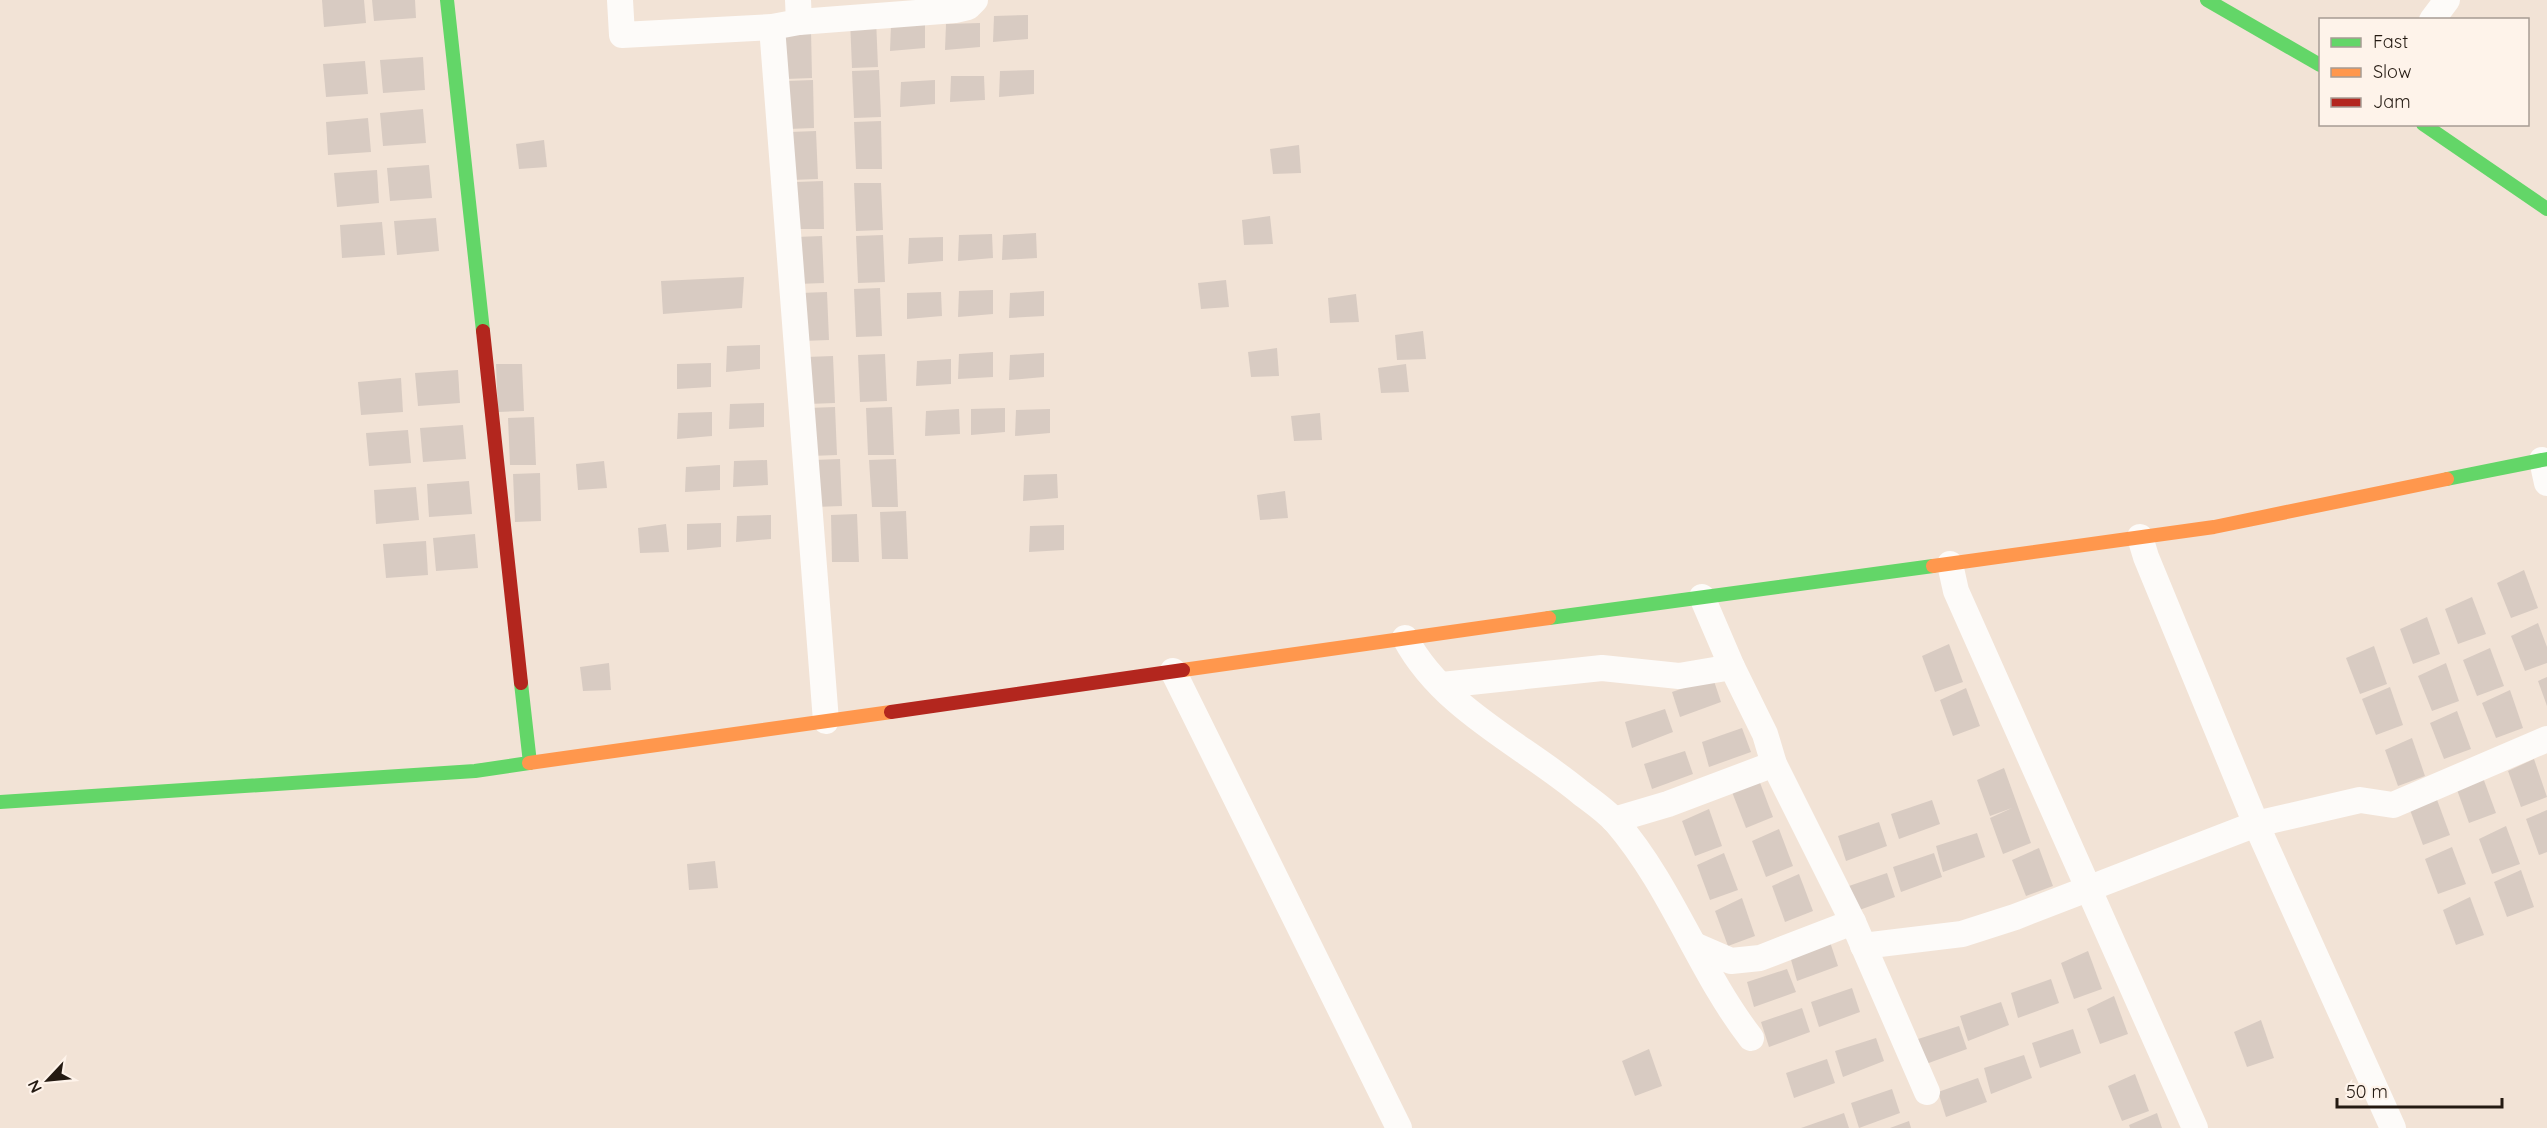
<svg xmlns="http://www.w3.org/2000/svg" width="2547" height="1128" font-family="Quicksand,sans-serif">
<rect width="100%" height="100%" fill="#f2e3d6"/>
<g fill="#d8cbc2">
<path d="M322,0h42l2,23 -42,4z"/>
<path d="M372,0h43l1,18 -42,3z"/>
<path d="M1028,15v24l-35,3 1,-26z"/>
<path d="M876,19l2,48 -26,1 -2,-48z"/>
<path d="M980,23v24l-35,3 1,-26z"/>
<path d="M925,24v24l-35,3 1,-26z"/>
<path d="M811,30l1,48 -26,1 -2,-48z"/>
<path d="M423,57l2,33 -42,3 -3,-33z"/>
<path d="M365,61l3,33 -42,3 -3,-33z"/>
<path d="M879,70l2,47 -27,1 -2,-47z"/>
<path d="M1034,70v24l-35,3 1,-26z"/>
<path d="M951,76h33l1,24 -35,2z"/>
<path d="M813,80l1,48 -26,1 -2,-48z"/>
<path d="M935,80v24l-35,3 1,-25z"/>
<path d="M423,109l3,34 -43,3 -3,-33z"/>
<path d="M368,118l3,34 -43,3 -2,-33z"/>
<path d="M881,121l1,48h-26l-2,-47z"/>
<path d="M816,131l2,48 -27,1 -1,-48z"/>
<path d="M544,140l3,27 -28,2 -3,-25z"/>
<path d="M1299,145l2,28 -28,1 -3,-25z"/>
<path d="M429,165l3,33 -42,3 -3,-33z"/>
<path d="M377,170l2,33 -42,4 -3,-34z"/>
<path d="M823,181l1,48h-26l-2,-47z"/>
<path d="M854,183h27l2,47 -27,1z"/>
<path d="M1270,216l3,28 -29,1 -2,-25z"/>
<path d="M436,218l3,33 -42,4 -3,-34z"/>
<path d="M382,222l3,33 -43,3 -2,-33z"/>
<path d="M1036,233l1,25 -35,2 1,-25z"/>
<path d="M992,234l1,24 -35,3 1,-26z"/>
<path d="M883,235l2,47 -27,1 -2,-47z"/>
<path d="M822,236l2,47 -27,1 -1,-47z"/>
<path d="M943,237v24l-35,3 1,-26z"/>
<path d="M744,277l-2,31 -79,6 -2,-33z"/>
<path d="M1226,280l3,27 -28,2 -3,-26z"/>
<path d="M880,288l2,48 -26,1 -2,-48z"/>
<path d="M993,290v24l-35,3 1,-26z"/>
<path d="M1044,291v25l-35,2 1,-25z"/>
<path d="M827,292l2,48 -27,1 -2,-48z"/>
<path d="M941,292l1,24 -35,3v-26z"/>
<path d="M1356,294l3,28 -29,1 -2,-25z"/>
<path d="M1423,331l3,28 -29,1 -2,-25z"/>
<path d="M760,345v24l-34,3 1,-26z"/>
<path d="M1277,348l2,28 -28,1 -3,-25z"/>
<path d="M993,352v25l-35,2 1,-25z"/>
<path d="M1044,353v24l-35,3 1,-25z"/>
<path d="M885,354l2,47 -27,1 -2,-47z"/>
<path d="M833,356l2,47 -27,1 -2,-47z"/>
<path d="M951,359v25l-35,2 1,-25z"/>
<path d="M711,363v24l-34,2v-25z"/>
<path d="M496,364h26l2,47 -26,1z"/>
<path d="M1406,364l3,28 -28,1 -3,-25z"/>
<path d="M458,370l2,33 -42,3 -3,-33z"/>
<path d="M401,378l2,34 -42,3 -3,-33z"/>
<path d="M764,403v24l-35,2 1,-25z"/>
<path d="M835,407l2,48 -27,1 -2,-48z"/>
<path d="M892,407l2,48h-26l-2,-47z"/>
<path d="M1005,408v24l-34,3v-26z"/>
<path d="M959,409l1,25 -35,2 1,-25z"/>
<path d="M1050,409v24l-35,3 1,-26z"/>
<path d="M712,412v24l-35,3 1,-26z"/>
<path d="M1320,413l2,27 -28,1 -3,-25z"/>
<path d="M534,417l2,48h-26l-2,-47z"/>
<path d="M463,425l3,34 -43,3 -3,-34z"/>
<path d="M408,430l3,33 -42,3 -3,-33z"/>
<path d="M840,459l2,47 -27,1 -2,-47z"/>
<path d="M896,459l2,48h-26l-3,-47z"/>
<path d="M767,460l1,25 -35,2 1,-26z"/>
<path d="M604,461l3,27 -29,2 -2,-26z"/>
<path d="M720,465v25l-35,2 1,-25z"/>
<path d="M540,473l1,48 -26,1 -2,-48z"/>
<path d="M1057,474l1,24 -35,3 1,-26z"/>
<path d="M469,481l3,33 -43,3 -2,-33z"/>
<path d="M416,487l3,33 -43,4 -2,-34z"/>
<path d="M1285,491l3,27 -28,2 -3,-25z"/>
<path d="M906,511l2,48h-26l-2,-47z"/>
<path d="M857,514l2,48h-27l-1,-47z"/>
<path d="M771,515v24l-35,3 1,-26z"/>
<path d="M721,523v24l-34,3v-26z"/>
<path d="M666,524l3,28 -29,1 -2,-25z"/>
<path d="M1064,525v25l-35,2 1,-26z"/>
<path d="M475,534l3,34 -42,3 -3,-33z"/>
<path d="M426,541l2,34 -42,3 -3,-34z"/>
<path d="M2524,570l14,38 -27,10 -14,-35z"/>
<path d="M2472,597l14,37 -28,10 -13,-35z"/>
<path d="M2427,617l13,37 -27,10 -13,-35z"/>
<path d="M2538,623l9,24v16l-22,8 -14,-35z"/>
<path d="M1949,644l14,38 -28,10 -13,-36z"/>
<path d="M2374,646l13,38 -27,10 -14,-36z"/>
<path d="M2490,648l14,38 -27,10 -14,-36z"/>
<path d="M609,663l2,27 -28,1 -3,-24z"/>
<path d="M2446,663l13,38 -27,10 -14,-35z"/>
<path d="M2547,677v29l-9,-25z"/>
<path d="M1713,678l8,24 -41,15 -8,-25z"/>
<path d="M2390,687l13,38 -27,10 -14,-36z"/>
<path d="M1966,688l14,38 -27,10 -13,-36z"/>
<path d="M2510,690l13,38 -27,10 -14,-35z"/>
<path d="M1665,709l8,23 -41,16 -7,-26z"/>
<path d="M2457,711l14,38 -27,10 -14,-36z"/>
<path d="M1742,728l9,24 -42,15 -7,-25z"/>
<path d="M2412,738l13,38 -27,10 -13,-36z"/>
<path d="M1685,751l8,23 -41,15 -8,-25z"/>
<path d="M2534,759l13,38 -26,10 -13,-36z"/>
<path d="M2004,768l27,75 -28,11 -13,-36 22,-10 -22,8 -13,-36z"/>
<path d="M2482,775l14,38 -27,10 -13,-36z"/>
<path d="M1759,780l14,37 -27,11 -14,-36z"/>
<path d="M2436,797l14,38 -27,10 -13,-35z"/>
<path d="M1932,800l8,24 -41,15 -8,-25z"/>
<path d="M1709,809l13,37 -27,10 -13,-35z"/>
<path d="M2547,810v42l-8,3 -13,-36z"/>
<path d="M1879,822l8,24 -41,15 -8,-25z"/>
<path d="M2506,826l14,38 -28,10 -13,-35z"/>
<path d="M1779,829l14,37 -27,11 -14,-36z"/>
<path d="M1977,833l8,24 -42,15 -7,-26z"/>
<path d="M2452,847l14,37 -28,10 -13,-35z"/>
<path d="M2039,848l14,38 -27,10 -14,-36z"/>
<path d="M1724,853l14,37 -28,10 -13,-35z"/>
<path d="M1934,853l8,24 -41,15 -8,-25z"/>
<path d="M715,861l3,27 -29,2 -2,-26z"/>
<path d="M2521,870l13,37 -27,10 -13,-35z"/>
<path d="M1887,873l8,24 -41,15 -8,-25z"/>
<path d="M1799,874l14,37 -28,11 -13,-36z"/>
<path d="M2470,897l14,38 -28,10 -13,-35z"/>
<path d="M1742,898l13,38 -27,10 -13,-35z"/>
<path d="M1830,942l8,24 -41,15 -7,-25z"/>
<path d="M2088,951l14,38 -28,10 -13,-36z"/>
<path d="M1787,969l9,23 -42,15 -7,-25z"/>
<path d="M2051,979l8,24 -41,15 -7,-25z"/>
<path d="M1852,988l8,24 -41,15 -8,-25z"/>
<path d="M2114,996l14,38 -28,10 -13,-35z"/>
<path d="M2001,1002l8,23 -41,16 -8,-25z"/>
<path d="M1802,1008l8,24 -41,15 -8,-25z"/>
<path d="M2261,1020l13,38 -27,9 -13,-35z"/>
<path d="M1959,1026l8,23 -41,15 -8,-25z"/>
<path d="M2073,1029l8,24 -41,15 -8,-25z"/>
<path d="M1876,1038l8,23 -41,16 -8,-26z"/>
<path d="M1649,1049l13,37 -27,10 -13,-35z"/>
<path d="M2024,1055l8,23 -41,16 -7,-26z"/>
<path d="M1827,1059l8,24 -41,15 -8,-25z"/>
<path d="M2135,1074l14,37 -27,10 -14,-35z"/>
<path d="M1978,1078l9,24 -41,15 -8,-25z"/>
<path d="M1892,1089l8,24 -41,15 -8,-25z"/>
<path d="M1844,1113l5,15h-48z"/>
<path d="M2157,1113l5,15h-32l-1,-3z"/>
<path d="M1909,1121l2,7h-21z"/>
</g>
<g fill="none" stroke-linecap="round" stroke-linejoin="round">
<g stroke="#fdfbf9" stroke-width="26">
<path d="M620,0l2,35 150,-8 27,-5 156,-12 13,-3 7,-7"/>
<path d="M798,0l1,22"/>
<path d="M2432,20l15,-20"/>
<path d="M772,27l54,694"/>
<path d="M2542,460l5,23"/>
<path d="M2140,537l6,20 110,267 137,304"/>
<path d="M1950,564l6,27 239,537"/>
<path d="M1702,597l30,70 33,67 9,30 79,158 74,170"/>
<path d="M1405,638c38,71 117,106 176,155 12,9 25,18 35,29 56,65 83,149 135,216"/>
<path d="M1173,671l226,457"/>
<path d="M1442,685l160,-17 77,8 53,-9"/>
<path d="M1614,820l54,-16 106,-40"/>
<path d="M1694,945l37,16 29,-3 93,-36"/>
<path d="M1863,946l99,-12 53,-17 241,-93 104,-24 33,5 154,-66"/>
</g>
<g stroke="#63d668" stroke-width="14">
<path d="M447,0l36,331"/>
<path d="M2207,0l113,65"/>
<path d="M2423,124l124,85"/>
<path d="M2447,479l100,-20"/>
<path d="M1549,618l384,-52"/>
<path d="M521,683l9,80"/>
<path d="M0,802l475,-31 54,-8"/>
</g>
<g stroke="#ff974d" stroke-width="14">
<path d="M1933,566l281,-39 233,-48"/>
<path d="M1183,670l366,-52"/>
<path d="M529,763l362,-51"/>
</g>
<g stroke="#b3261e" stroke-width="14">
<path d="M483,331l38,352"/>
<path d="M891,712l292,-42"/>
</g>
</g>
<rect x="2319" y="18" width="210" height="108" fill="#fef3ea" stroke="#a79c94" stroke-width="1.5"/>
<rect x="2331" y="38" width="30" height="9" fill="#63d668" stroke="#a79c94" stroke-width="1.5"/>
<text x="2373" y="48" font-size="18" fill="#241a12">Fast</text>
<rect x="2331" y="68" width="30" height="9" fill="#ff974d" stroke="#a79c94" stroke-width="1.5"/>
<text x="2373" y="78" font-size="18" fill="#241a12">Slow</text>
<rect x="2331" y="98" width="30" height="9" fill="#b3261e" stroke="#a79c94" stroke-width="1.5"/>
<text x="2373" y="108" font-size="18" fill="#241a12">Jam</text>
<g transform="translate(48 1080) rotate(244)" stroke="#fef3ea" stroke-width="4.5" paint-order="stroke">
<path d="M0-4.5L10 22L0 15L-10 22Z" fill="#241a12"/>
<text y="-9" font-size="16" font-weight="bold" text-anchor="middle" fill="#241a12">N</text>
</g>
<path d="M2337 1098v9h165v-9" fill="none" stroke="#241a12" stroke-width="3"/>
<text x="2346" y="1098" font-size="18" fill="#241a12" stroke="#fef3ea" stroke-width="4.5" paint-order="stroke">50 m</text>
</svg>
